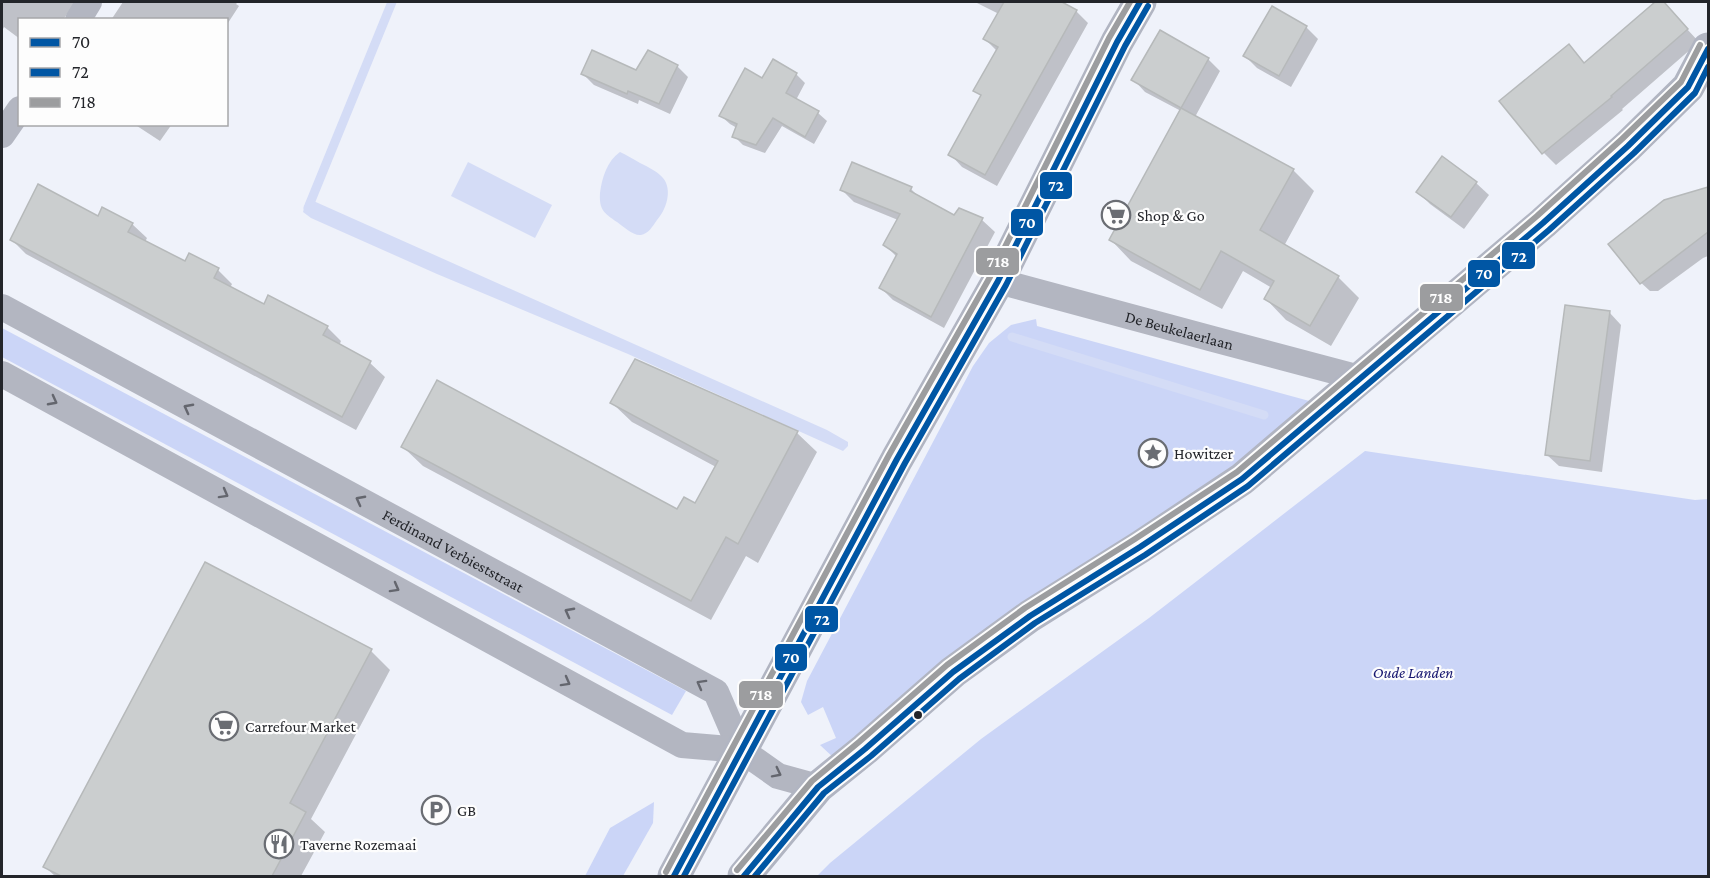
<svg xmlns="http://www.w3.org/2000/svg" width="1710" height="878" font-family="'Crimson Pro',serif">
<rect width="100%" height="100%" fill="#eff2fa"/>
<g fill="#cbd5f7">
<path d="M1036,319l1,7 276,76 -6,12 -471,346 -16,-15 16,-7 -13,-31 -15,8 -7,-13 6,-21 166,-315 16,-23 22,-18z"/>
<path d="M2,328l684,363 -14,24 -670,-358z"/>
<path d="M1365,451l330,49 13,-1v377h-891l13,-13 151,-124 168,-121z"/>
<path d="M654,802l-1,21 -30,53h-38l25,-48z"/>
</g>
<g fill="#d4dcf6">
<path d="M620,152c7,3 13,7 20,11 8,4 17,8 23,15 10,12 3,32 -6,42 -4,6 -9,14 -16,15 -8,1 -18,-9 -24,-13 -13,-9 -18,-12 -17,-29 2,-15 7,-32 20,-41z"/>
<path d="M468,162l84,43 -17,33 -84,-42z"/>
<path d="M309,199l518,231 21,12v4l-5,5 -215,-97 -191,-80 -126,-56 -8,-6 3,-10z"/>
</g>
<g fill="#0003">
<path d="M2,2h73l-12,18h-43v19l-16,-12 -2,4z"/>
<path d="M123,2h115l-2,2 3,2 -13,20v-6h-115z"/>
<path d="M975,2h84l17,9 12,12 -91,163 -35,-19 -12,-13 32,-57 -7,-7 22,-39 -12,-12 14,-25z"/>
<path d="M1657,2h5l37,40 -77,67 1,1 -67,55 -12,-12 -43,-52 68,-55 16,18z"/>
<path d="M1306,27l12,12 -27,48 -34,-19 -12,-12z"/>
<path d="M1208,59l12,12 -25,46 98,53 21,21 -30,55 54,31 21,21 -28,48 -45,-26 -20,-21 6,-11 -29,-17 -21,38 -91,-48 -20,-21 70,-129 -36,-19 -12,-13z"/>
<path d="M677,66l11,11 -18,37 -31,-14 -1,4 -44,-19 -11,-11 53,-2z"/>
<path d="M796,74l9,9 -9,17 22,13 9,8 -13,23 -32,-18 -17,27 -22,-8 -9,-9 3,-8 -7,-4 -9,-8 42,-36z"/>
<path d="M134,124h38l-12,17z"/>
<path d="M1476,183l13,12 -25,34 -34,-25 -12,-12z"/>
<path d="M1708,188v68l-5,2 -45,33h-8l-13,-12 27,-78z"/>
<path d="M911,189l9,9 35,19 4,-7 23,10 13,12 -51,96 -51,-28 -12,-12 16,-31 -12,-12 13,-25 -44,-18 -12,-12z"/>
<path d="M98,218l34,6 15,14 -2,4 40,21 33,7 14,14 -2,4 34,18 63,21 14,14 -2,5 31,17 15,14 -29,53 -330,-176 -14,-14z"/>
<path d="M1609,312l12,13 -19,147 -43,-6 -13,-12z"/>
<path d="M612,403l185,30 20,19 -59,111 -12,-7 -35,64 -288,-154 -20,-19 275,64 18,-6 20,-38 -84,-45z"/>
<path d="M371,651l19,19 -79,149 14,13 -24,44h-246l-10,-9z"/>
</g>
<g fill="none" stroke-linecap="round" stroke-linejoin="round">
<g stroke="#d4dcf6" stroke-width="9">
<path d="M310,209l-2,-1 84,-206"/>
<path d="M1012,337l252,78"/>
</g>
</g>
<g fill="#cbcecf" stroke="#b6b9ba" stroke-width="1.5">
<path d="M1004,2h58l15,8 -92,165 -37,-20 33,-60 -8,-4 25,-44 -15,-8z"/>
<path d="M1655,2h9l24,27 -77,67 1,1 -70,57 -43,-53 70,-57 15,19z"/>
<path d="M1272,6l35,20 -28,50 -36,-20z"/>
<path d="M1160,30l49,28 -28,50 -50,-28z"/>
<path d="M592,50l44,20 12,-20 30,15 -19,39 -31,-13 -1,3 -46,-20z"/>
<path d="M773,59l24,14 -11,20 33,18 -14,26 -32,-19 -17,27 -24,-8 5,-13 -18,-8 26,-48 17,10z"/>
<path d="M1181,108l113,61 -34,61 79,46 -29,50 -46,-27 10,-18 -53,-30 -21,39 -91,-50z"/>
<path d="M1442,156l35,26 -26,35 -35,-25z"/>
<path d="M852,162l60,25 -2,4 44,24 5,-7 24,10 -52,99 -52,-29 18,-34 -14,-9 17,-31 -60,-24z"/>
<path d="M38,184l60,32 4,-9 31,16 -5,9 57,29 4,-8 30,15 -5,10 50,26 4,-9 60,31 -5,9 48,26 -29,56 -332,-177z"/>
<path d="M1708,187v45l-68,52 -32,-40 56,-44z"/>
<path d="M1565,305l45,6 -20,150 -45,-6z"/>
<path d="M635,359l163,72 -60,113 -12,-7 -35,64 -290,-154 36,-67 240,129 7,-12 11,6 23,-42 -108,-58z"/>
<path d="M205,562l167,87 -82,154 16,9 -34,64h-211l-18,-9z"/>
</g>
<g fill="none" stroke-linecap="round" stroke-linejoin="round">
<g stroke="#b3b6c1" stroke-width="26">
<path d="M78,20l11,-18"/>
<path d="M2,135l18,-26"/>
<path id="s1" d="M998,281l215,58 147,39"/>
<path id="s2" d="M2,307l714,385 25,58"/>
<path d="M2,374l680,371 59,5"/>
<path d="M741,750l37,26 40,11"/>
</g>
<g stroke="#b1b5c2" stroke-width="33">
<path d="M674,876l223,-417 101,-178 119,-239 23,-40"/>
<path d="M744,876l74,-89 47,-38 88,-77 77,-56 110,-69 102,-68 301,-256 85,-77 60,-59 20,-38"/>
</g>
<g stroke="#fdfdfd" stroke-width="10">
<g id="bus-1">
<path d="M674,876l223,-417 101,-178 119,-239 23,-40"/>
<path d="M744,876l74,-89 47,-38 88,-77 77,-56 110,-69 102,-68 301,-256 85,-77 60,-59 20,-38"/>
</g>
</g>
<g stroke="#fdfdfd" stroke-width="10">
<g id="bus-2">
<path d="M684,876l221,-413 101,-178 119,-239 23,-40"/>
<path d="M755,876l69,-83 47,-37 88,-77 76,-56 110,-68 103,-69 301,-256 85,-77 61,-60 13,-26"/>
</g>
</g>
<g stroke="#fdfdfd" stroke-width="10">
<g id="bus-3">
<path d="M737,870l75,-89 47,-39 88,-77 78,-57 110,-69 102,-67 300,-256 85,-77 59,-57 19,-37"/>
<path d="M666,872l223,-417 101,-178 119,-239 21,-36"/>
</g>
</g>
<use href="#bus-1" stroke="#0056a4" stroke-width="6"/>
<use href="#bus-2" stroke="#0056a4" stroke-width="6"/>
<use href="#bus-3" stroke="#9c9d9f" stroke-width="6"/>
</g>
<defs><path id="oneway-chevron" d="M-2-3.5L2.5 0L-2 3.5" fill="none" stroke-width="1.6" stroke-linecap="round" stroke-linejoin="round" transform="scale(1.5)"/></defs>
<g stroke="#64666e">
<use href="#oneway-chevron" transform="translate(53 401) rotate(28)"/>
<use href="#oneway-chevron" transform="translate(188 408) rotate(-152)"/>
<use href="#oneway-chevron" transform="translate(224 494) rotate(29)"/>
<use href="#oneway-chevron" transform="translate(360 500) rotate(-152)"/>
<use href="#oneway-chevron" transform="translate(395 588) rotate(29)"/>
<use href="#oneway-chevron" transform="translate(569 612) rotate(-152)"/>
<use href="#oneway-chevron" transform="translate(566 682) rotate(29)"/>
<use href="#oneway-chevron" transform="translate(701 684) rotate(-151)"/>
<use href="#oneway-chevron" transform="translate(777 773) rotate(27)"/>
</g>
<defs>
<g id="supermarket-ring" transform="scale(1.5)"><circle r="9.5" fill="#fdfdfd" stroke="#6a6d73" stroke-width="1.5"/><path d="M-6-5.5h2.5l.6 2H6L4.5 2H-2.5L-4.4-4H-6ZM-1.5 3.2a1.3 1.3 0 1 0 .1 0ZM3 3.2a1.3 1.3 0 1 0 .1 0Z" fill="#6a6d73"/></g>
<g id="sight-ring" transform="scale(1.5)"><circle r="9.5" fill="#fdfdfd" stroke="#6a6d73" stroke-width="1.5"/><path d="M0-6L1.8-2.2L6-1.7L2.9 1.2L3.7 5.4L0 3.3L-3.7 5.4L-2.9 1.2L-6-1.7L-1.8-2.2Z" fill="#6a6d73"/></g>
<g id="parking-ring" transform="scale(1.5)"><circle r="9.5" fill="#fdfdfd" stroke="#6a6d73" stroke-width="1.5"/><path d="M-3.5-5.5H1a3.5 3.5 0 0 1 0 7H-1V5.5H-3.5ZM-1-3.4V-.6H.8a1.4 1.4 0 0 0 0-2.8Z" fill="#6a6d73"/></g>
<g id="restaurant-ring" transform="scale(1.5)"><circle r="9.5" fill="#fdfdfd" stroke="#6a6d73" stroke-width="1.5"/><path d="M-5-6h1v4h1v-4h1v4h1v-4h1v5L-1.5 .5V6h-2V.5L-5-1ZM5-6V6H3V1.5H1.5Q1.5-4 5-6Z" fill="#6a6d73"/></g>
</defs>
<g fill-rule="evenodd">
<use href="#supermarket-ring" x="1116" y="215"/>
<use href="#sight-ring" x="1153" y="453"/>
<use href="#supermarket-ring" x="224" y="726"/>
<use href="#parking-ring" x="436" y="810"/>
<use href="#restaurant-ring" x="279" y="844"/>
</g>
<circle fill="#23252a" stroke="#fdfdfd" stroke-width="2" cx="918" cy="715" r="5"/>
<g text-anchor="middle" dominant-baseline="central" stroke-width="4.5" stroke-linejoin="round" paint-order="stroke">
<g font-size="16" fill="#23252a" stroke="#fdfdfd" text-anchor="start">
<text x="1137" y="215">Shop &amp; Go</text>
<text x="1174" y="453">Howitzer</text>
<text x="245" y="726">Carrefour Market</text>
<text x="457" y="810">GB</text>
<text x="300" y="844">Taverne Rozemaai</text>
</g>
<g font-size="16" fill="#23252a" stroke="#fdfdfd">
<text stroke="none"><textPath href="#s1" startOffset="188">De Beukelaerlaan</textPath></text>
<text stroke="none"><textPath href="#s2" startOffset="513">Ferdinand Verbieststraat</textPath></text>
</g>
<g font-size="16" font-style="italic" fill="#171770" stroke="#fdfdfd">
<text x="1413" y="672">Oude Landen</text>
</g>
</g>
<g stroke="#fdfdfd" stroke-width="2">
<rect x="1039" y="171" width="34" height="29" rx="6" fill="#0056a4"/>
<rect x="1010" y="208" width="34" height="29" rx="6" fill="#0056a4"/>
<rect x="1501" y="241" width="35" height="29" rx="6" fill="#0056a4"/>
<rect x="975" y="247" width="45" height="29" rx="6" fill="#9c9d9f"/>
<rect x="1467" y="259" width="34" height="29" rx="6" fill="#0056a4"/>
<rect x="1419" y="283" width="45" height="29" rx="6" fill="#9c9d9f"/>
<rect x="804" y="605" width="35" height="28" rx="6" fill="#0056a4"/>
<rect x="774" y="643" width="34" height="29" rx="6" fill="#0056a4"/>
<rect x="738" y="680" width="46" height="29" rx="6" fill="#9c9d9f"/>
</g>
<g font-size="16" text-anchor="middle" font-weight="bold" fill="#fff">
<text x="1056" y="191">72</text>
<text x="1027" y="228">70</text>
<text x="1519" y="262">72</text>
<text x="998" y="267">718</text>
<text x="1484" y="279">70</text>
<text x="1441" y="303">718</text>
<text x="822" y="625">72</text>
<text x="791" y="663">70</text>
<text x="761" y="700">718</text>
</g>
<rect width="1710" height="878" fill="none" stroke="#23252a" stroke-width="6"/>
<rect x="18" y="18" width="210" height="108" fill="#fdfdfd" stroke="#a6a7a9" stroke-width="1.5"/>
<rect x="30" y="38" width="30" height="9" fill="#0056a4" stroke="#a6a7a9" stroke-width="1.5"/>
<text x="72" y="48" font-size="18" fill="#23252a">70</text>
<rect x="30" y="68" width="30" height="9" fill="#0056a4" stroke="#a6a7a9" stroke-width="1.5"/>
<text x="72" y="78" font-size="18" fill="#23252a">72</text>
<rect x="30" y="98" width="30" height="9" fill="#9c9d9f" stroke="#a6a7a9" stroke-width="1.5"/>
<text x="72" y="108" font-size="18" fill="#23252a">718</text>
</svg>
